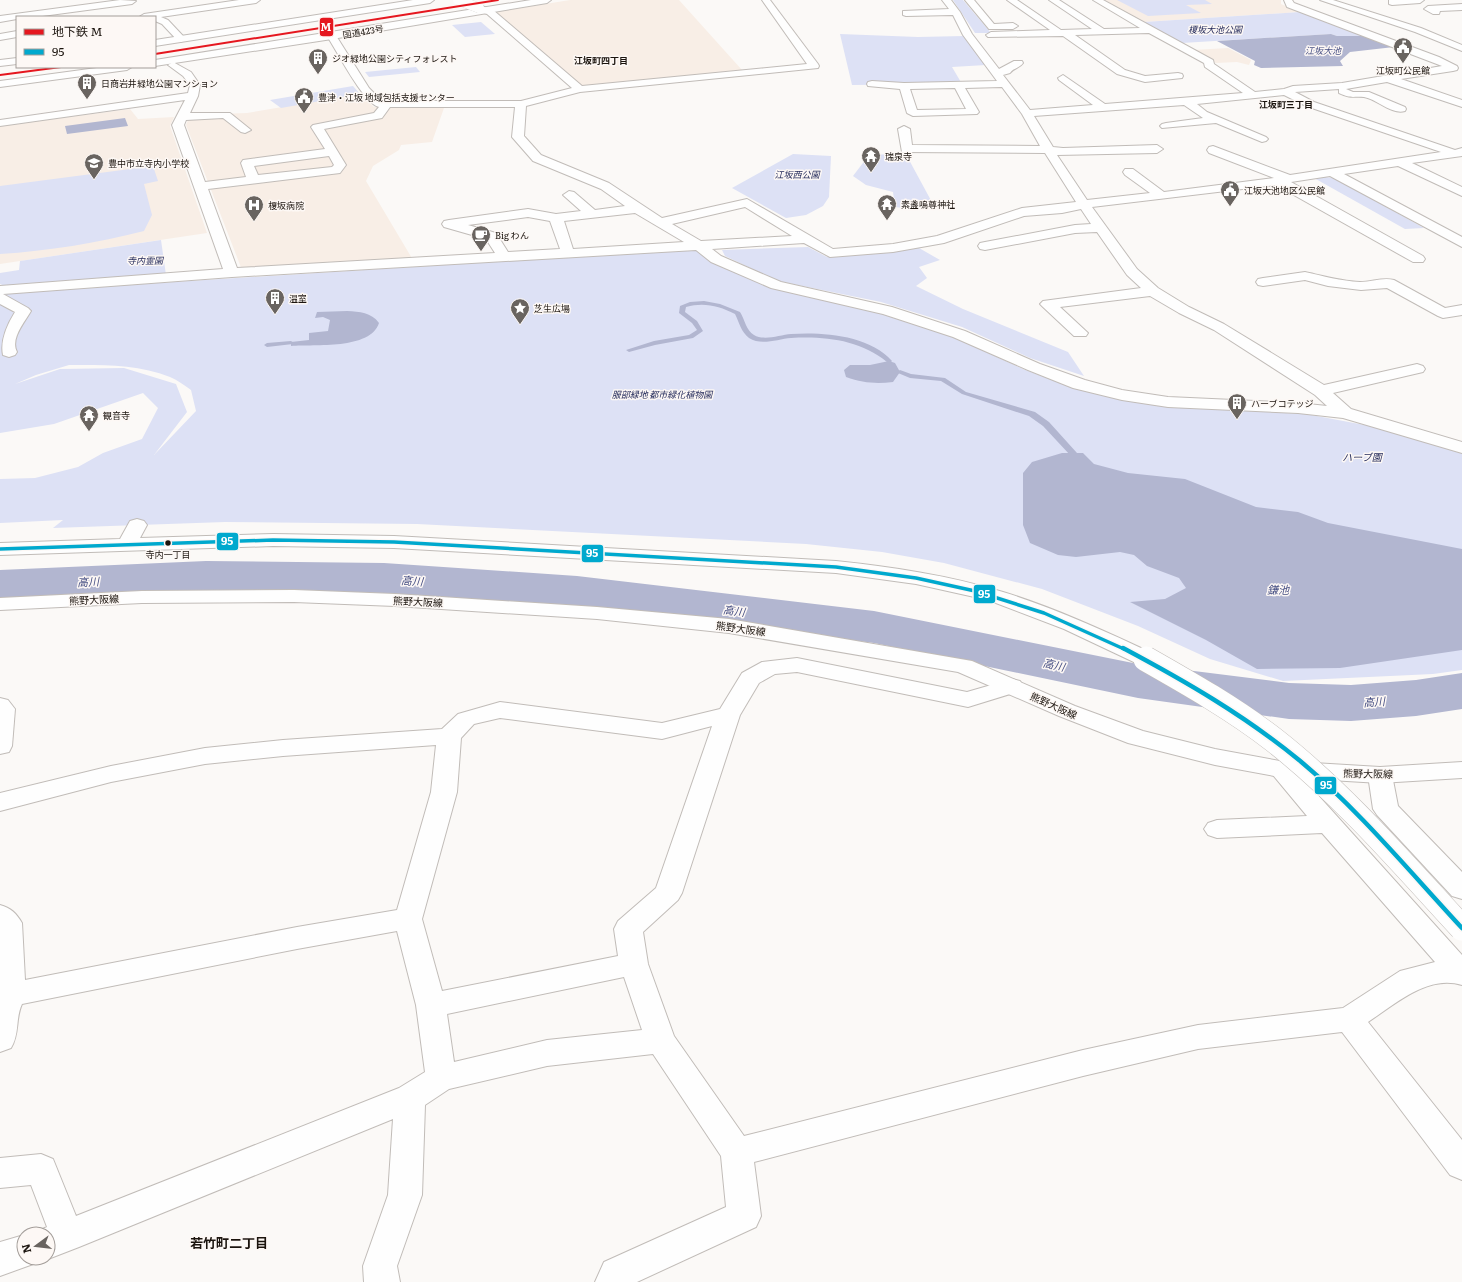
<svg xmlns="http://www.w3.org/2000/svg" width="1462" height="1282" font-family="Literata,'Noto Sans JP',serif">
<rect width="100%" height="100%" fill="#fbf9f7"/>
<g fill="#f8eee6">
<path d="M570,0h109l63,70 -153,16 -8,-1 -86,-73z"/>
<path d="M1105,0h176v4l19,8 -156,10z"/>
<path d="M1228,48l23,12 -2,5 -12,-3 -21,1 -23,-13z"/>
<path d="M360,94l14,13 70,1 -12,34 -31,3 -2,5 -26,16 -7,15 47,79 -171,10 -56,-145 4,-10 57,-2z"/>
<path d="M130,109l8,10 36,-2 -4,9 37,107 -207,31v-138z"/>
</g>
<g fill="#dde1f5" fill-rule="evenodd">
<path d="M953,0h10l28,33h-16z"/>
<path d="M1117,0h88l7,4 -26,1 15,8 -53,3z"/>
<path d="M1300,12l64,24h-27l-6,-2 -149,9 -38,-21z"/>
<path d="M481,22l14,12 -30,3 -13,-12z"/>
<path d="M840,34l78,3 46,-1 22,29 -34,2 10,17 -110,1z"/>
<path d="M416,67l4,5 -51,5 -4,-5z"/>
<path d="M353,86l7,8 -79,14 -11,-8z"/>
<path d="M793,154l38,2 -2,41 -6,9 -17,9 -20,3 -54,-30z"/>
<path d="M895,154l13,4 26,48 -22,3 -17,-2 -2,-15 -27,-7 -13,-9 16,-21z"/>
<path d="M153,166l5,15 -14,3 8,31 -8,16c-47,12 -96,20 -144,23v-68z"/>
<path d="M1325,177l9,1 90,50 -19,1 -91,-51z"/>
<path d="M161,240l5,35 -161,11 -5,-2v-11l19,-3 1,-9z"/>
<path d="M808,247l19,10 92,-9 21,12 -21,7 8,11 -11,8 47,23 105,43 16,24 -54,-18 -68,-31 -81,-25 -103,-21 -53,-25 -3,-6z"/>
<path d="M695,249l17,12 167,50 79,28 65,30 50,19 44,11 51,8 138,7 64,12 92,26v218l-29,4 -150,7 -73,-22 -72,-33 -96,-37 -98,-26 -62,-11 -76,-8 -389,-20 -192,-2 -172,6 10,-8 -63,3v-44l35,-1 43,-11 25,-14 39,-14 16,-31 -15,-15 -89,31 -54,9v-140zM69,365c33,0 69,-1 101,12 7,3 14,8 21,13l5,21 -42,44 33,-43 -11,-28 -52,-16 -64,1 -45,15 21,-9z"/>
</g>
<g fill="#b2b6d0">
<path d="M1331,34l6,2h27l30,11 -44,5 -10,9 3,5 -82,2 -7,-3 1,-4 -38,-20z"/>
<path d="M125,118l3,8 -61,8 -2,-8z"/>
<path d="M347,311c13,1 24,1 32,12 -9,27 -64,21 -88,23v-4l18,-2v-7l19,-2 2,-11 -7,-3 -8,1 2,-6z"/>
<path d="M889,361l6,2 5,9 -7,10c-17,2 -30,1 -47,-5l-2,-7 6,-5h20z"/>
<path d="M1062,453h21l11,11 34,9 57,6 71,28 42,5 30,11 134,26v101l-122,18 -83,1 -51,-29 -76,-38 35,-3 21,-11 -7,-10 -32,-12 -13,-11 -14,-3 -44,5 -18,-2 -28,-12 -7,-18v-52l9,-11z"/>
</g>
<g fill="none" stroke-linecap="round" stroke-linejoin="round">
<g fill="#b2b6d0" fill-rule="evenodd">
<path d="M704,301l16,3 20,8c5,8 6,18 14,23 10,6 26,0 37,-1 32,-2 78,1 101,27l-1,1h-4c-27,-22 -62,-26 -96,-24 -13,1 -30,8 -42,0 -8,-6 -10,-16 -14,-24 -16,-8 -31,-12 -49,-7l-1,5 12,9 6,10 -10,7 -38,7 -26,7 -3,-2 28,-9 35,-6 8,-5 -5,-7 -13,-10 1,-7 10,-4z"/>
<path d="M291,341l3,2 -1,1 -26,3 -3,-2 3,-2z"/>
<path d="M900,370l11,4 34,4 21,14 69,20 14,10 28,31 -4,2h-3l-27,-29 -14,-10 -67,-22 -21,-13 -31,-3 -12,-5 -1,-1z"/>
</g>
<path fill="#b2b6d0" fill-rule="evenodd" d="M206,561l178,2 193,13 297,35 264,53 151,19 62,2 65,-5 46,-7v36l-46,7 -65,5 -62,-2 -151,-21 -264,-55 -297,-37 -193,-13 -178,-2 -206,9v-30z"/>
<g stroke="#c1bcb8" stroke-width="2">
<g id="minor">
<path d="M120,0l16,1 -4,3 -97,13h-18v2l-17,3v-6z"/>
<path d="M239,0h21l-4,3 -95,14 7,3 16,17 2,2 -5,3 -3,-1 -16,-17 -7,-3v-4h-16l5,-3z"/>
<path d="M762,0h8l48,64 1,2 -1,2 -238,24 -54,14 -2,30 17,19 68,28 53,35 85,-19 86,50 60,-5 44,-8 85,-28 54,-6 -31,-49 -143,-1 -4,-23 6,-3 6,3 2,16 128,1 -18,-32 -20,-27 -37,1 14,24 -2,2 -64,2 -6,-3 -7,-24 -32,-3 -1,-2 1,-2 4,-1 32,2 93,-2 -34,-46 -10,-20 -47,1 -3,-1v-4l46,-2 -7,-9h9l9,12 12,22 27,35 15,-8h8l1,2c-3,5 -10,5 -13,10l-7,2 27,35 63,-5 -34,-25 -1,-2 5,-3 42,29 138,-11 -38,-26 -1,-4 -55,-30 -74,2 50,35 20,6 33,-3 4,1 1,2 -1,2 -37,4 -28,-8 -54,-38 -75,1 -2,-2 5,-3 59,-2 -43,-30h10l44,30 31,-1 -43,-29h10l45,29 36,-1 -47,-28h10l110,60 1,4 41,28 29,-3 9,-3 49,-3 100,-17 -155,-59 -3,-7h8l2,3 145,54 18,9 1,2 -1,2 -4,1 -52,8 61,21v7l-75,-25 -41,7 7,3h16l36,15 1,2 -1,2c-14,4 -28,-12 -41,-14 -12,-1 -12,2 -25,-4v-4l-44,3 19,10 141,48 7,-2v8l-50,7 50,24v9l-64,-30 -54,8 118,63v10l-132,-71 -39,6 132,74 2,3 -2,3h-10l-137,-77 -184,22 45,62 21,19 31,19 35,17 100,61 93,-21 6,2 2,3 -2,3 -90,21 18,16 111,33v11l-119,-35 -45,-5 -130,-6 -46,-7 -49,-12 -45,-18 -75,-33 -70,-23 -112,-26 -60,-26 -15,-12 -464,27 -229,17 25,14 3,3c-7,12 -21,28 -14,41l-2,3 -6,2 -6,-2c-3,-14 4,-30 12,-43l-15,-8v-18l223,-17 -51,-144 13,-25 -185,26v-6l188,-27 2,-8 -7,-9 -15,-11 5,-3 18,10 9,13 -2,11 -8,17h40l21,17 -6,3 -4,-1 -18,-14 -37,2 -2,5 21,57 41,-5 -5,-14 2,-3 82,-11 -14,-22 2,-2 61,-12 5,-6c-16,-4 -42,-56 -52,-71l2,-2h6l34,54 13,13h139l51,-13 -85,-74 -11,-4v-4l3,-1 14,5 89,76 225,-22zM955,88l11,21 -49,1 -7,-21zM1284,95l22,11 135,46 -151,23 -77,-29 -4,1 -2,3 2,3 65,25 -110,14 -31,-23h-8l-2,3 2,3 25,18 -63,7 -30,-45 100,-2 6,-4 -6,-4 -94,3 -10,-1 -19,-31 150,-11 19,13 -37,5 -4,1 -2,2 2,2 54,-5 46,19 4,-1 2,-2 -2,-2 -59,-25 -10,-8zM390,107h125l-3,30 21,24 68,28 24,17 -30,4 -21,-18 -5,-1 -6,4 18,16 -25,3 -28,-5 -79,11 -5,1 -2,3 2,3 42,12 9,14 -258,15 -29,-79 132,-16 6,-8 -22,-36 58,-11zM329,156l5,9 -2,2 -74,8 -4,-9zM745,207l47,29 -91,5 -29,-17zM1081,209l10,15 -16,1 -90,17 -5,1 -2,3 2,3 5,1 90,-17 22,-1 30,43 14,13 -98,13 -3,3 3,3 31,29h12l2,-3 -28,-26 90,-11 29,17 35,17 101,65 12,11 -29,-3 -130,-6 -46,-7 -37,-10 -45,-16 -75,-33 -73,-24 -111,-25 -60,-26 -9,-7 92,-6 26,14 63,-5 51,-9 80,-27 38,-3zM635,213l49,29 -111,7 -9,-28zM528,217l22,4 10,28 -52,3 -12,-19 -28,-8z"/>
<path d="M965,0h9l20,24 19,-1 5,3 -5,3h-24z"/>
<path d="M1320,0h13l88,28 41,17v6l-47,-19z"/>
<path d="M1389,0h35l-4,3 -28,2 -3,-1z"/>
<path d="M1462,4v6l-22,1 -1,3h-6l-9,-5 4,-3z"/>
<path d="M17,31v6l-17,3v-6z"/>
<path d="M1305,272c18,4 36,9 55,10 12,0 23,-5 34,-2l51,28 17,-3v10l-19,3 -5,-2 -51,-28 -26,2 -33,-4 -23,-6 -42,6 -5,-1 -2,-3 2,-3 5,-1z"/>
<path d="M137,519l7,2 3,4 -7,13 133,-4 121,2 442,25c56,6 112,14 167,31 52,16 102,39 151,62l3,5 -3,5 -8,2 -8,-2 -74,-35 -76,-29 -72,-16 -80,-11 -442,-25 -121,-2 -273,9v-12l120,-4 10,-18z"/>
<path d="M797,658l170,34 45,-13 8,2 3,5 -3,5 -52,16 -171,-35 -22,2 -16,9 -19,32 -58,178 -4,7 -35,32 5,32 26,72 70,100 339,-86 115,-25 145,-17 57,-37 35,-9 -113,-129 -105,5 -9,-3 -4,-6 4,-6 9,-3 90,-4 -39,-47 3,-6 9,-2 9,2 173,192v30c-34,-11 -67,19 -94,37l94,118v40l-12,-5 -108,-143 -144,17 -115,27 -329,86 7,54 -5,11 -119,55h-42l9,-20 122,-55 -5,-51 -68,-102 -106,12 -98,23 -24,16 -3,90 -25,71 3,16h-36l-1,-16 25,-71 5,-76 -314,128 -31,12 -3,-1h3v-24h-13l1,-2 11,-5 -16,-42 -31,3v-30l41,-4 12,5 23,57 323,-128 26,-16 -9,-67 -19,-74 -100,18 -275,55c-7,15 -2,29 -11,44l-11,4v-147c11,3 16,8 22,18l3,57 272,-53 100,-17 34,-118 5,-47 -153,11 -78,8 -94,18 -111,29v-18l111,-27 94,-18 78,-8 159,-11 16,-15 42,-12 162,21 58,-14 22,-36 20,-11zM500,718l162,21 50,-13 -56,162 -38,33 -4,8 4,27 -176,35 -20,-72 35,-127 4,-54 13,-14zM624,977l18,53 -95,10 -93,22 -7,-48z"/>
<path d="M0,698l8,2 7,9 -3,37 -3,6 -9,2z"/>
<path d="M1380,767l9,2 3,6 6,31 64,66v27l-10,-3 -75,-81 -4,-6 -5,-34 3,-6z"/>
<path d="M24,1235v23h14l-2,5 -36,13v-34z"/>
</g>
</g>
<g stroke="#c1bcb8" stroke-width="2">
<path id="major" d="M294,590l101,4 202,13 132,12 243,42 103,45 68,25 72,18 65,12 100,6 82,-5v16l-82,5 -100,-6 -65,-12 -87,-22 -69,-27 -101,-44 -229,-39 -132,-14 -202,-13 -101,-4 -152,1 -142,7v-12l142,-7z"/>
</g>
<g stroke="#c1bcb8" stroke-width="2">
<g id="highway">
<path d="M413,0h21l-4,3 -275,43v-6z"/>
<path d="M531,0h20l-4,3 -215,36 -177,27v-6z"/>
<path d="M17,58v6l-17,2v-6z"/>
<path d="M104,67h28l-5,3 -127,17v-6z"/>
</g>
</g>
<use href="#minor" fill="#fefefe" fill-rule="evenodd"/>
<use href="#major" fill="#fefefe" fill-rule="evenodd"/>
<use href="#highway" fill="#fefefe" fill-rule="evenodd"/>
<g stroke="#c1bcb8" stroke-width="10" stroke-linecap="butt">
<path id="minor-bridge-far1" d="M458,0l21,8"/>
</g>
<g stroke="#c1bcb8" stroke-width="26" stroke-linecap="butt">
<path id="minor-bridge" d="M1146,659c44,25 88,50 128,81 70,55 128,123 188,188"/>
</g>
<use href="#minor-bridge-far1" stroke="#fefefe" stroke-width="10"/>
<use href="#minor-bridge" stroke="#fefefe" stroke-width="25"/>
<g stroke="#fdf8f5" stroke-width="6">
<path id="bus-1-far1" d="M0,549l273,-9 121,2 442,25 80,11 59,13 69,22 80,36"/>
</g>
<g stroke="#fdf8f5" stroke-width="8">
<path id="bus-1" d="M1123,648c62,33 121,67 176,112 59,49 111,112 163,168"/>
</g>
<use href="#bus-1-far1" stroke="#00a9ce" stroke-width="3.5"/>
<use href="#bus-1" stroke="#00a9ce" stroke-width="4.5"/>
<g stroke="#fdf8f5" stroke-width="3.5">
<g id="metro-1">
<path d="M155,54l343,-54"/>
<path d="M0,75l61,-8"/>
</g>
</g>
<use href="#metro-1" stroke="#e5171f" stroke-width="2"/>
</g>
<defs>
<g id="civic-pin" transform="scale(1)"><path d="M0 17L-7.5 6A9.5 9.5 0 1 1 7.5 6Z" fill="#696460" stroke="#fdf8f5"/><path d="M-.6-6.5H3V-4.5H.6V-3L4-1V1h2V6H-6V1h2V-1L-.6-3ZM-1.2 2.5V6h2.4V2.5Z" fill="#fff"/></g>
<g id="building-pin" transform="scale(1)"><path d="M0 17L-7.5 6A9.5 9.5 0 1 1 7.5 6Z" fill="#696460" stroke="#fdf8f5"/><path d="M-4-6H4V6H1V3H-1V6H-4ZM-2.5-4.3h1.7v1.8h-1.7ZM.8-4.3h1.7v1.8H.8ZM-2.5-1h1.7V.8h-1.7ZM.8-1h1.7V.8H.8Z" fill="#fff"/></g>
<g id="temple-pin" transform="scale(1)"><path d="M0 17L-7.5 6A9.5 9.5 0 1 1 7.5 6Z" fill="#696460" stroke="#fdf8f5"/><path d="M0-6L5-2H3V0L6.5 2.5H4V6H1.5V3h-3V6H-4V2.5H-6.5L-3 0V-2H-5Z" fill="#fff"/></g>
<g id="school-pin" transform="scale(1)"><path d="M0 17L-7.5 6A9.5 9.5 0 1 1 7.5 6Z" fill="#696460" stroke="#fdf8f5"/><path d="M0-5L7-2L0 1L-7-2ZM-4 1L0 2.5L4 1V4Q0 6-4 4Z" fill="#fff"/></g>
<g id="hospital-pin" transform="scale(1)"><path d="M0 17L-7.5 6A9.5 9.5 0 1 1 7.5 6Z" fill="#696460" stroke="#fdf8f5"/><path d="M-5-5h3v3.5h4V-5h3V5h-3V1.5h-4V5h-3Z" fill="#fff"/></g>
<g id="cafe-pin" transform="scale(1)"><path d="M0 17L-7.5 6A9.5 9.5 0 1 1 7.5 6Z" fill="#696460" stroke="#fdf8f5"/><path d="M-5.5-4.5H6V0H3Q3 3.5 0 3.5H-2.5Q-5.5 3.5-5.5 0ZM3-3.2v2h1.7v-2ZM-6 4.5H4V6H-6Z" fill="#fff"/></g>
<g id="sight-pin" transform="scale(1)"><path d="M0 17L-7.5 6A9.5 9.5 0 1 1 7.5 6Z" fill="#696460" stroke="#fdf8f5"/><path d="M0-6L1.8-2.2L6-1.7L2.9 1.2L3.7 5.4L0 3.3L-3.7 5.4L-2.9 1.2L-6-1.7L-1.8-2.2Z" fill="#fff"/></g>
</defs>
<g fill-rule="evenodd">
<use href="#civic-pin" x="1403" y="47"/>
<use href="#building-pin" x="318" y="58"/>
<use href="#building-pin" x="87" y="83"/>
<use href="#civic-pin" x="304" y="97"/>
<use href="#temple-pin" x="871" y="156"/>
<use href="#school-pin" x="94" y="163"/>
<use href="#civic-pin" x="1230" y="190"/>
<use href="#temple-pin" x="887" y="204"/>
<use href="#hospital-pin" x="254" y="205"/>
<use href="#cafe-pin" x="481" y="235"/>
<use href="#building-pin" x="275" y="298"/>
<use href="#sight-pin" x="520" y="308"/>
<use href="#building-pin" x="1237" y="403"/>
<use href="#temple-pin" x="89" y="415"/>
</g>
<circle fill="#1b140e" stroke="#fdf8f5" stroke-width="1.5" cx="168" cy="543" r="3.5"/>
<g text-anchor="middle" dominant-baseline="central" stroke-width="3" stroke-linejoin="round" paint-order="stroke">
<g font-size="9" font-style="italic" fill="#252b5b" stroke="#fdf8f5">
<text x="1215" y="29">榎坂大池公園</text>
<text x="797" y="174">江坂西公園</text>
<text x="145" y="260">寺内霊園</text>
<text x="662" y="394">服部緑地 都市緑化植物園</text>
</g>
<g font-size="9" fill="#1b140e" stroke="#fdf8f5">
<text transform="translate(363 31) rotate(-10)">国道423号</text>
</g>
<g font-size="9" font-style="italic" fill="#464f83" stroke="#fdf8f5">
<text x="1323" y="50">江坂大池</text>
</g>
<g font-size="9" fill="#1b140e" stroke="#fdf8f5" text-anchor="start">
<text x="332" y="58">ジオ緑地公園シティフォレスト</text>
<text x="1403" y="70" text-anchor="middle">江坂町公民館</text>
<text x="101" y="83">日商岩井緑地公園マンション</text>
<text x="318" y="97">豊津・江坂 地域包括支援センター</text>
<text x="885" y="156">瑞泉寺</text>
<text x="108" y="163">豊中市立寺内小学校</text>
<text x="1244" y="190">江坂大池地区公民館</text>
<text x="901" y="204">素盞嗚尊神社</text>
<text x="268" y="205">榎坂病院</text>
<text x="495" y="235">Big わん</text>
<text x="289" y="298">温室</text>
<text x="534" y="308">芝生広場</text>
<text x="1251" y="403">ハーブコテッジ</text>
<text x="103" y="415">観音寺</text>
</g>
<g font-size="9" font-weight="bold" fill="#1b140e" stroke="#fdf8f5">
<text x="601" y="60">江坂町四丁目</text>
<text x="1286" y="104">江坂町三丁目</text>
</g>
<g font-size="9" fill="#1b140e" stroke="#fdf8f5">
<text x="168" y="554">寺内一丁目</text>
</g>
<g font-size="10" font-style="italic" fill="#252b5b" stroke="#fdf8f5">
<text x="1362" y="456">ハーブ園</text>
</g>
<g font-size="10" fill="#1b140e" stroke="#fdf8f5">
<text transform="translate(94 599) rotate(-3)">熊野大阪線</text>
<text transform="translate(418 601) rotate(3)">熊野大阪線</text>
<text transform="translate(741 628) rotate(8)">熊野大阪線</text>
<text transform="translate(1054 705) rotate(24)">熊野大阪線</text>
<text transform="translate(1368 773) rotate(1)">熊野大阪線</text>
</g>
<g font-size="11" font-style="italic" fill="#464f83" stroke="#fdf8f5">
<text transform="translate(412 580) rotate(4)">高川</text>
<text transform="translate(88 581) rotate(-3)">高川</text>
<text x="1278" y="589">鎌池</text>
<text transform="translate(734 610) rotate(7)">高川</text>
<text transform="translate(1054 664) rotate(12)">高川</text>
<text transform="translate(1374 701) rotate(-4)">高川</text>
</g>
<g font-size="13" font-weight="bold" fill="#1b140e" stroke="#fdf8f5">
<text x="229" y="1242">若竹町二丁目</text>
</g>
</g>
<g stroke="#fdf8f5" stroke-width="1.5">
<rect x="319" y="17" width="15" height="20" rx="4" fill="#e5171f"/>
<rect x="216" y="532" width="23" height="19" rx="4" fill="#00a9ce"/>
<rect x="581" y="544" width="23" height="19" rx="4" fill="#00a9ce"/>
<rect x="973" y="584" width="23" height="20" rx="4" fill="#00a9ce"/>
<rect x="1314" y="776" width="23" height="19" rx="4" fill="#00a9ce"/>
</g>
<g font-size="11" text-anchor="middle" font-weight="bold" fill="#fff">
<text x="326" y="31">M</text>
<text x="227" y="545">95</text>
<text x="592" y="557">95</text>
<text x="984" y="598">95</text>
<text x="1326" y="789">95</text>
</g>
<rect x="16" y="16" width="140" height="52" fill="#fdf8f5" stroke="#a39d99"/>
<rect x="24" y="29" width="20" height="6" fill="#e5171f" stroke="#a39d99"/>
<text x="52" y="36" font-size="12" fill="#1b140e">地下鉄 M</text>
<rect x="24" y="49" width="20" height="6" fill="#00a9ce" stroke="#a39d99"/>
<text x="52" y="56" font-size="12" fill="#1b140e">95</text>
<g transform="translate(36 1246) rotate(255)"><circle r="19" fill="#fdf8f5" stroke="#a39d99"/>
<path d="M0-3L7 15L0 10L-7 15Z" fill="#696460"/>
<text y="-6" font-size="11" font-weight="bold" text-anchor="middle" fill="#1b140e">N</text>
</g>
</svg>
